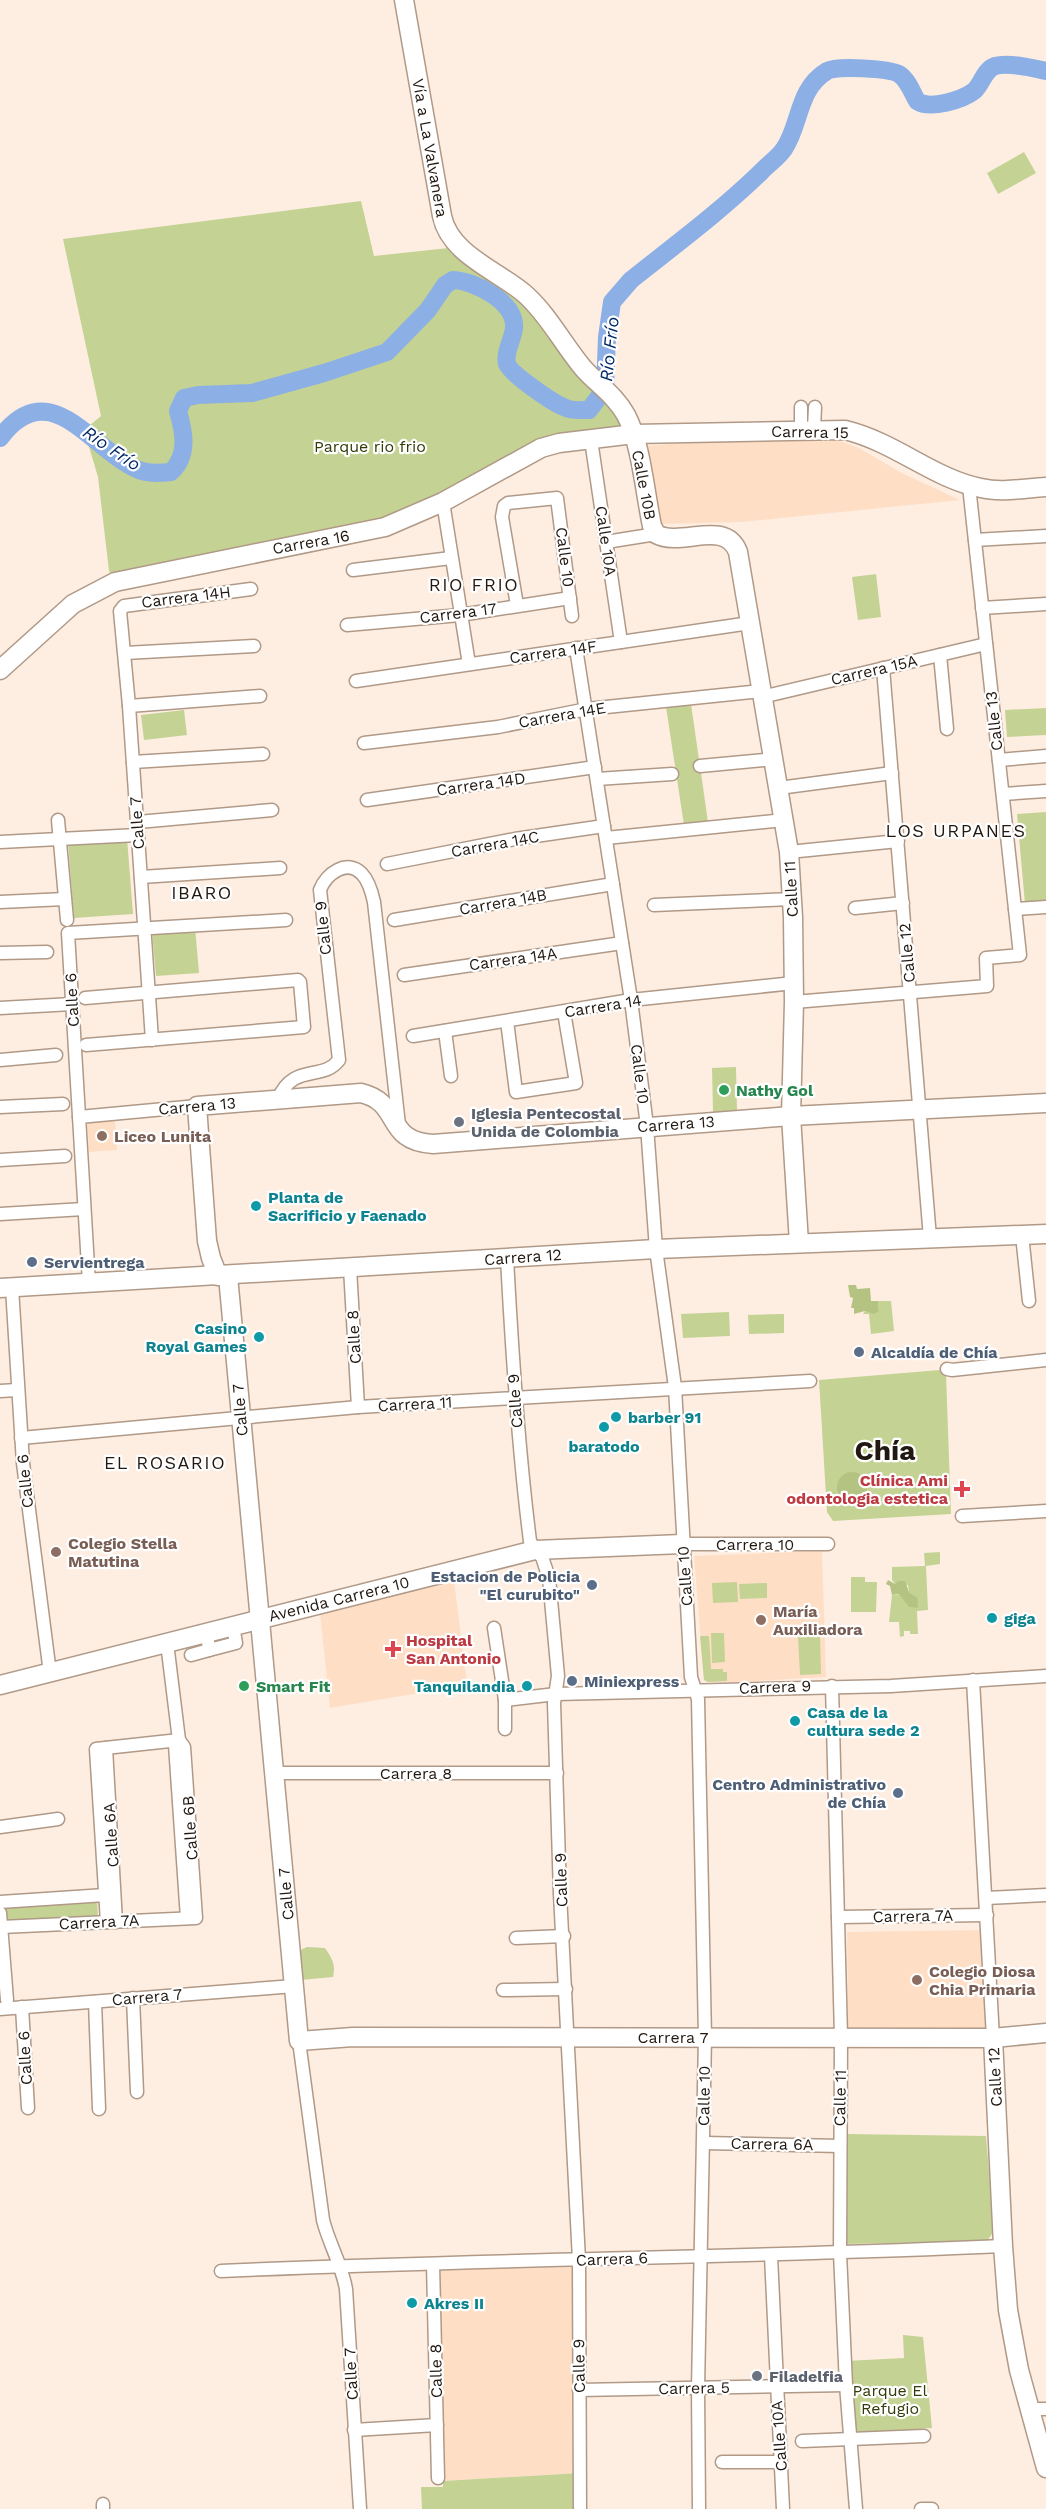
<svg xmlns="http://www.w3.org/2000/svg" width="1046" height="2509" font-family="'Work Sans',sans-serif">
<rect width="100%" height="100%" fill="#feeee2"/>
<g fill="#fedfc6">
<path d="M840,441l19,7 43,25 58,27 -218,22 -80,2 -15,-78 44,-4z"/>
<path d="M115,1120l2,30 -28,2 -2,-31z"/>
<path d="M822,1551l4,126 -83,5h-35l-4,-2 -10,-124z"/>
<path d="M454,1580l13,105 -137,23 -10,-95z"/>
<path d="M986,1930l2,98 -140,1 -1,-97z"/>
<path d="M579,2260l1,213 -137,8 -5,-3 -5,-214z"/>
</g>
<g fill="#c4d294">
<path d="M1024,152l12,21 -38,21 -11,-21z"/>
<path d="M361,201l13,55 84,-9 38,25 135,154 -72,17 -143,73 -301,66 -6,-11 -11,-94 -14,-47 17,-14 -38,-177z"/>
<path d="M876,574l5,43 -23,3 -6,-43z"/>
<path d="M691,704l17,118 -24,3 -18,-118z"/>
<path d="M1046,708v27l-39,2 -2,-27z"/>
<path d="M184,710l3,25 -43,5 -3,-25z"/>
<path d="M1046,812v91l-21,1 -8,-90z"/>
<path d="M127,838l6,76 -59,4 -6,-76z"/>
<path d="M195,927l4,46 -43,3 -4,-45z"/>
<path d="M736,1067l1,45h-24l-1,-44z"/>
<path d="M878,1301h13l3,30 -23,3 -2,-20h-6l2,-3h14z"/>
<path d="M729,1312l1,24 -47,2 -2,-24z"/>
<path d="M784,1314v19l-35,1 -1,-19z"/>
<path d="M940,1370l6,4 5,140 -118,7 -6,-9 -8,-132z"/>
<path d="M940,1552v12l-14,2 2,44 -11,1 1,23h-8v-3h-6v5l-4,1 -1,-15h-10l3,-27h5l3,-2 17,15v-11l-8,-5 -1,-7 -13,-1 -3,-4v-13l33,-1 -1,-13z"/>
<path d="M851,1577h14v5h12l-1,30h-25z"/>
<path d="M737,1582l1,20 -25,1 -1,-20z"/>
<path d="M767,1583v15l-27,1 -1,-15z"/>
<path d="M711,1633h13l1,29 -13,1z"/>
<path d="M820,1635l1,39 -21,1 -2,-39z"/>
<path d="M700,1636h9l2,33h12v3h4v9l-19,1 -4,-2z"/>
<path d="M97,1900l1,17 -93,3v-14z"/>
<path d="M307,1947l18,1c7,10 11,17 8,29l-32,3 -3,-29z"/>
<path d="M846,2134l140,2 8,95 -7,10 -143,3z"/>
<path d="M903,2335l20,2 9,91 -15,1v7l-68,4 -3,-79 58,-3z"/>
<path d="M580,2473v36h-158l-1,-22h22v-6z"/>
</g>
<g fill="#b5c382">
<path d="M848,1285h8l1,4 13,-1 1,13h7l1,10 -5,3 -9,-3 -11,3v-6h-3l2,-10 -3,-1z"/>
<circle cx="852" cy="1487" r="15"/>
<path d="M888,1580l7,4 3,-3h7l4,11 8,5 1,11 -9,-1 -10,-13 -7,1 -2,-9 -4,-2z"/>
</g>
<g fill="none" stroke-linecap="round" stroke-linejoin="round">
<path stroke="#8cafe5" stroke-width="18" d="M0,438c50,-67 91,12 139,32 9,4 21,3 32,2 18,-17 13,-40 7,-61l6,-13 14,-3 54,-2 72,-20 63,-21 41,-42 17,-25 8,-5c22,1 63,22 61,48 -1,11 -10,25 -7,36 4,10 47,40 59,44 6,3 16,2 23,2l16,-21 2,-52 5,-35 19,-22c44,-35 90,-69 130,-108 7,-8 17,-14 23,-23 17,-25 13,-60 43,-78 10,-6 63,-2 72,3 9,6 13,18 18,27 13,9 45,-1 57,-10 8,-7 10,-21 21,-25 14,-4 37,2 51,5"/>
<g stroke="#b09987" stroke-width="15">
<g id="street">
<path d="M801,407v22"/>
<path d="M814,429l1,-22"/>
<path d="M591,440l30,202"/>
<path d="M443,502l26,162"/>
<path d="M975,540l71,-4"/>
<path d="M606,542l50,-8"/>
<path d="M353,570l98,-12"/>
<path d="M517,605l-15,-88 2,-11 4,-3 49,-5 15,118"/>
<path d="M982,608l64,-4"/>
<path d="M347,625l113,-10 110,-17"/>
<path d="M576,648l55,352 16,126 9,123 19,138 16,290 7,22 7,338 -7,351 1,121"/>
<path d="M125,653l129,-7"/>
<path d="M940,655l7,74"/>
<path d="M883,668l47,570"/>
<path d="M356,681l394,-58"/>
<path d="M762,697l224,-53"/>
<path d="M129,706l131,-10"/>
<path d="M364,743l134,-16 89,-18 174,-18"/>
<path d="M999,760l47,-4"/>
<path d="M133,762l130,-8"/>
<path d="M700,766l74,-7"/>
<path d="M597,779l75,-5"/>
<path d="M779,788l113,-15"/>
<path d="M1003,794l43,-3"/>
<path d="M367,800l228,-33"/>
<path d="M58,820l9,100"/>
<path d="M138,822l134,-12"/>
<path d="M606,838l178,-18"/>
<path d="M0,842l138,-7"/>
<path d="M789,852l109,-11"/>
<path d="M387,864l128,-25 89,-13"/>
<path d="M141,877l139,-9"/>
<path d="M0,902l65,-3"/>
<path d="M654,905l138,-6"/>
<path d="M855,908l48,-5"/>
<path d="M1015,909l31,-2"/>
<path d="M394,920l219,-36"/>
<path d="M0,953l47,-1"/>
<path d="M404,975l218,-32"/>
<path d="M85,998l213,-18 2,2 4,45 -218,18"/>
<path d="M794,1002l193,-16 -1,-28 34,-3 -51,-469"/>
<path d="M0,1008l72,-4"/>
<path d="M507,1021l9,71 60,-9 -12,-71"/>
<path d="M445,1031l6,45"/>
<path d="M413,1036l218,-36 163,-17"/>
<path d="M152,1040l-23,-334 -9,-95 4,-5 127,-17"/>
<path d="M0,1060l56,-5"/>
<path d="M278,1099c16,-37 44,-17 61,-39l-19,-170c6,-16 27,-32 42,-16 7,7 10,19 12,28l25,223"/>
<path d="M0,1107l63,-3"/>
<path d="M79,1117l118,-11"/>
<path d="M0,1160l65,-4"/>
<path d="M0,1214l84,-5"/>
<path d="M1022,1235l7,66"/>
<path d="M507,1258c5,95 11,189 23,283l5,9 7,7 7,21 9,98 -4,27 6,191 19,366 1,249"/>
<path d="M350,1268l8,139"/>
<path d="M89,1283l-21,-350 218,-13"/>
<path d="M12,1288l11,175 27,210"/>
<path d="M947,1369l5,1 94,-10"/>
<path d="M0,1391l17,-1"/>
<path d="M21,1438l337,-31 452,-26"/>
<path d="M962,1516l84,-5"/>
<path d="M682,1544h146"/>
<path d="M494,1628l11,72v29"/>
<path d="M207,1632l2,18 27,-7 -3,-17"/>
<path d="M191,1655l18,-5"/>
<path d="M973,1680l20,358"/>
<path d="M832,1686l9,351 -1,216 6,132 10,124"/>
<path d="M505,1700l51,-6 335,-8 155,-10"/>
<path d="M179,1740l-4,5 12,173"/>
<path d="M106,1748l10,174"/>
<path d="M274,1773h283"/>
<path d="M0,1827l58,-8"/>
<path d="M986,1898l60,-3"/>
<path d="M0,1902l105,-7"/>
<path d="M0,1913l7,87"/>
<path d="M838,1917l149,-2"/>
<path d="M107,1922l-11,-173 83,-9"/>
<path d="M1,1927l195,-9 -12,-171 -5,-7 -12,-97"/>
<path d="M516,1938l48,-2"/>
<path d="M503,1990l63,-1"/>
<path d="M133,1998l4,94"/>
<path d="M95,2002l4,107"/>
<path d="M22,2007l6,101"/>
<path d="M0,2009l294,-23"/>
<path d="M299,2041l24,179c6,24 19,45 23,69l14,220"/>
<path d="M704,2143l136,3"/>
<path d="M771,2256l12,253"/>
<path d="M433,2264l5,214"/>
<path d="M221,2271c261,-12 521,-13 782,-25"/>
<path d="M579,2390l267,-5"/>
<path d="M1030,2409h16"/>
<path d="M354,2430l83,-5"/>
<path d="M802,2441l122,-5"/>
<path d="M722,2462h58"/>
<path d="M103,2504v5"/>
<path d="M921,2509h11"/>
</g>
</g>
<g stroke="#b09987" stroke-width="21">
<g id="secondary">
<path d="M404,0l38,216c8,39 57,55 84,79 23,21 37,49 57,73 14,16 32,27 43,47 15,28 19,78 26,111l4,8c25,14 69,-16 82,18l51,300 4,65 1,85 -3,114 8,127"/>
<path d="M0,670l73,-66 42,-22 270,-55 58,-25 98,-54 18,-5 75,-9 211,-4c50,12 89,49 136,58 21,5 44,0 65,-1"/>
<path d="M218,1276l-7,-18 -4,-17 -10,-135 164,-13c42,10 22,48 72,51l358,-28 255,-13"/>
<path d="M228,1276l71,765 54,-4 640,1 53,-5"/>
<path d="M0,1288l656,-39 390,-15"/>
<path d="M0,1685l535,-135 147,-6"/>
<path d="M993,2038l10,208 5,64 11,60 27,98"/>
</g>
</g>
<use href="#street" stroke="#fff" stroke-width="12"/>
<use href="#secondary" stroke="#fff" stroke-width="18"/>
</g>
<g fill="#2e9e5b" stroke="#fff" stroke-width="2">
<circle cx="724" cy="1090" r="6"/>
<circle cx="244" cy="1686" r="6"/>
</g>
<g fill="#6b7280" stroke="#fff" stroke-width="2">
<circle cx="459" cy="1122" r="6"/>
<circle cx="757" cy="2376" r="6"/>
</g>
<g fill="#8d6e63" stroke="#fff" stroke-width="2">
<circle cx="102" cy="1136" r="6"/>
<circle cx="56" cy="1552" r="6"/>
<circle cx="761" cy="1620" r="6"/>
<circle cx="917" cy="1980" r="6"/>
</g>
<g fill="#0f9aa8" stroke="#fff" stroke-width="2">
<circle cx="256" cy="1206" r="6"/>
<circle cx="259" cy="1337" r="6"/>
<circle cx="616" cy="1417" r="6"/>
<circle cx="604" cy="1427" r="6"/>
<circle cx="992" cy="1618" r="6"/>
<circle cx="527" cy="1686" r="6"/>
<circle cx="795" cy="1721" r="6"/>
<circle cx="412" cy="2303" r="6"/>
</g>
<g fill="#5c6f8a" stroke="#fff" stroke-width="2">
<circle cx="32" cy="1262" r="6"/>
<circle cx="859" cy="1352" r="6"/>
<circle cx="592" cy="1585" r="6"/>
<circle cx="572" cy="1681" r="6"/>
<circle cx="898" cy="1793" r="6"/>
</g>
<g fill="#e0444e" stroke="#fff" stroke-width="2">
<path d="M959 1480h6v6h6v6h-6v6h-6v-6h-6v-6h6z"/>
<path d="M390 1640h6v6h6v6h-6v6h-6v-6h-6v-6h6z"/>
</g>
<g text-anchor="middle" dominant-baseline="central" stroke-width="4.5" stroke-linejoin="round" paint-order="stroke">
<g font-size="16" fill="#211811" stroke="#fff">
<text transform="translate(430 148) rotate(80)">Vía a La Valvanera</text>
<text transform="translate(810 432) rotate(1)">Carrera 15</text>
<text transform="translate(644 485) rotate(79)">Calle 10B</text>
<text transform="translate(606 541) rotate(82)">Calle 10A</text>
<text transform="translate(311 542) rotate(-10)">Carrera 16</text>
<text transform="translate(565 557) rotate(83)">Calle 10</text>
<text transform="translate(186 597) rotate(-7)">Carrera 14H</text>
<text transform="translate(458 613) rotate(-7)">Carrera 17</text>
<text transform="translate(553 652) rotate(-8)">Carrera 14F</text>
<text transform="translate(874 670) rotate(-13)">Carrera 15A</text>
<text transform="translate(562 715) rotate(-10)">Carrera 14E</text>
<text transform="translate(994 721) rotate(-96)">Calle 13</text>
<text transform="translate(481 784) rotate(-8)">Carrera 14D</text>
<text transform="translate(137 823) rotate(-94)">Calle 7</text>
<text transform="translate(495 844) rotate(-10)">Carrera 14C</text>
<text transform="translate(791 889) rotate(-93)">Calle 11</text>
<text transform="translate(503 902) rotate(-10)">Carrera 14B</text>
<text transform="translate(323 928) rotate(-96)">Calle 9</text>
<text transform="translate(907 953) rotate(-95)">Calle 12</text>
<text transform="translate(513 959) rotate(-8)">Carrera 14A</text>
<text transform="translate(72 1000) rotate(-93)">Calle 6</text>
<text transform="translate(603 1006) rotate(-9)">Carrera 14</text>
<text transform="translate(640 1074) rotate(83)">Calle 10</text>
<text transform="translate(197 1106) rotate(-5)">Carrera 13</text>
<text transform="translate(676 1124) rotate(-4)">Carrera 13</text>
<text transform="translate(523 1257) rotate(-4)">Carrera 12</text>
<text transform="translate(354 1337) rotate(-93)">Calle 8</text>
<text transform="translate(515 1401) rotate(-94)">Calle 9</text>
<text transform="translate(415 1404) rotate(-3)">Carrera 11</text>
<text transform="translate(240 1410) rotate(-95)">Calle 7</text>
<text transform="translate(25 1481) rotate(-96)">Calle 6</text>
<text x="755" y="1544">Carrera 10</text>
<text transform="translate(685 1576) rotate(-94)">Calle 10</text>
<text transform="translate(339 1599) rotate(-14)">Avenida Carrera 10</text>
<text transform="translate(775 1687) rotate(-2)">Carrera 9</text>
<text x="416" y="1773">Carrera 8</text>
<text transform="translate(190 1828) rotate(-94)">Calle 6B</text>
<text transform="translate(111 1835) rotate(-94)">Calle 6A</text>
<text transform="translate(561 1880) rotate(-92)">Calle 9</text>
<text transform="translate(286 1894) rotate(-95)">Calle 7</text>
<text transform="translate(913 1916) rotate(-1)">Carrera 7A</text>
<text transform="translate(99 1922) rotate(-3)">Carrera 7A</text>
<text transform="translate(147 1997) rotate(-5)">Carrera 7</text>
<text x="673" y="2037">Carrera 7</text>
<text transform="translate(25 2058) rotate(-93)">Calle 6</text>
<text transform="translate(995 2077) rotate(-93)">Calle 12</text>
<text transform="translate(704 2096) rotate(-89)">Calle 10</text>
<text transform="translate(840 2098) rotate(-89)">Calle 11</text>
<text transform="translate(772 2144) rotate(1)">Carrera 6A</text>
<text transform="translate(612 2259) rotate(-2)">Carrera 6</text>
<text transform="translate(579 2366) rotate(-91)">Calle 9</text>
<text transform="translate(436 2371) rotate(-91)">Calle 8</text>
<text transform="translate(351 2374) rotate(-93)">Calle 7</text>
<text transform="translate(694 2388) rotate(-1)">Carrera 5</text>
<text transform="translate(779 2436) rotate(-94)">Calle 10A</text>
</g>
<g font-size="16" fill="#333b09" stroke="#fff">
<text x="370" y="446">Parque rio frio</text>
<text x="890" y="2390">Parque El<tspan x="890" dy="18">Refugio</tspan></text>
</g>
<g font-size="16" font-weight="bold" fill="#27864d" stroke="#fff" text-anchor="start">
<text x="736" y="1090">Nathy Gol</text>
<text x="256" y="1686">Smart Fit</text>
</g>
<g font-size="16" font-weight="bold" fill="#5b616d" stroke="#fff" text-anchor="start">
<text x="471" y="1113">Iglesia Pentecostal<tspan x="471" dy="18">Unida de Colombia</tspan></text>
<text x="769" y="2376">Filadelfia</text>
</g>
<g font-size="16" font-weight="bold" fill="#785e54" stroke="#fff" text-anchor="start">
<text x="114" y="1136">Liceo Lunita</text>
<text x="68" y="1543">Colegio Stella<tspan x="68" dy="18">Matutina</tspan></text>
<text x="773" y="1611">María<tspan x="773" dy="18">Auxiliadora</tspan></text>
<text x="929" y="1971">Colegio Diosa<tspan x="929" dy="18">Chia Primaria</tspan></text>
</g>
<g font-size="16" font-weight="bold" fill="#0d838f" stroke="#fff" text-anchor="start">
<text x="268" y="1197">Planta de<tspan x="268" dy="18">Sacrificio y Faenado</tspan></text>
<text x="247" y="1328" text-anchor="end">Casino<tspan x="247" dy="18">Royal Games</tspan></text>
<text x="628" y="1417">barber 91</text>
<text x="604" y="1446" text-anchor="middle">baratodo</text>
<text x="1004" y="1618">giga</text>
<text x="515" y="1686" text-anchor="end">Tanquilandia</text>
<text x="807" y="1712">Casa de la<tspan x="807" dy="18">cultura sede 2</tspan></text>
<text x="424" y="2303">Akres II</text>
</g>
<g font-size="16" font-weight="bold" fill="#4e5e75" stroke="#fff" text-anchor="start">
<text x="44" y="1262">Servientrega</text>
<text x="871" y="1352">Alcaldía de Chía</text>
<text x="580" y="1576" text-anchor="end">Estacion de Policia<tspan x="580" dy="18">"El curubito"</tspan></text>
<text x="584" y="1681">Miniexpress</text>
<text x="886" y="1784" text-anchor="end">Centro Administrativo<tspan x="886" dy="18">de Chía</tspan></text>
</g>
<g font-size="16" font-weight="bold" fill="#be3a42" stroke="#fff" text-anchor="end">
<text x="948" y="1480">Clínica Ami<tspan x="948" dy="18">odontologia estetica</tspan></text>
<text x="406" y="1640" text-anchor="start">Hospital<tspan x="406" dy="18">San Antonio</tspan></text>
</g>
<g font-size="18" font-style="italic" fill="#002967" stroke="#fff">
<text transform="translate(609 349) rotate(-84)">Río Frío</text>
<text transform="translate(112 448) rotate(34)">Río Frío</text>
</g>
<g font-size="18" letter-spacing="1.5" fill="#211811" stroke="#fff">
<text x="474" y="584">RIO FRIO</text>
<text x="956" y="830">LOS URPANES</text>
<text x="202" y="892">IBARO</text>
<text x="165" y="1462">EL ROSARIO</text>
</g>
<g font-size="28" font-weight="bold" fill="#211811" stroke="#fff">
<text x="885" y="1450">Chía</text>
</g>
</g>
</svg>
